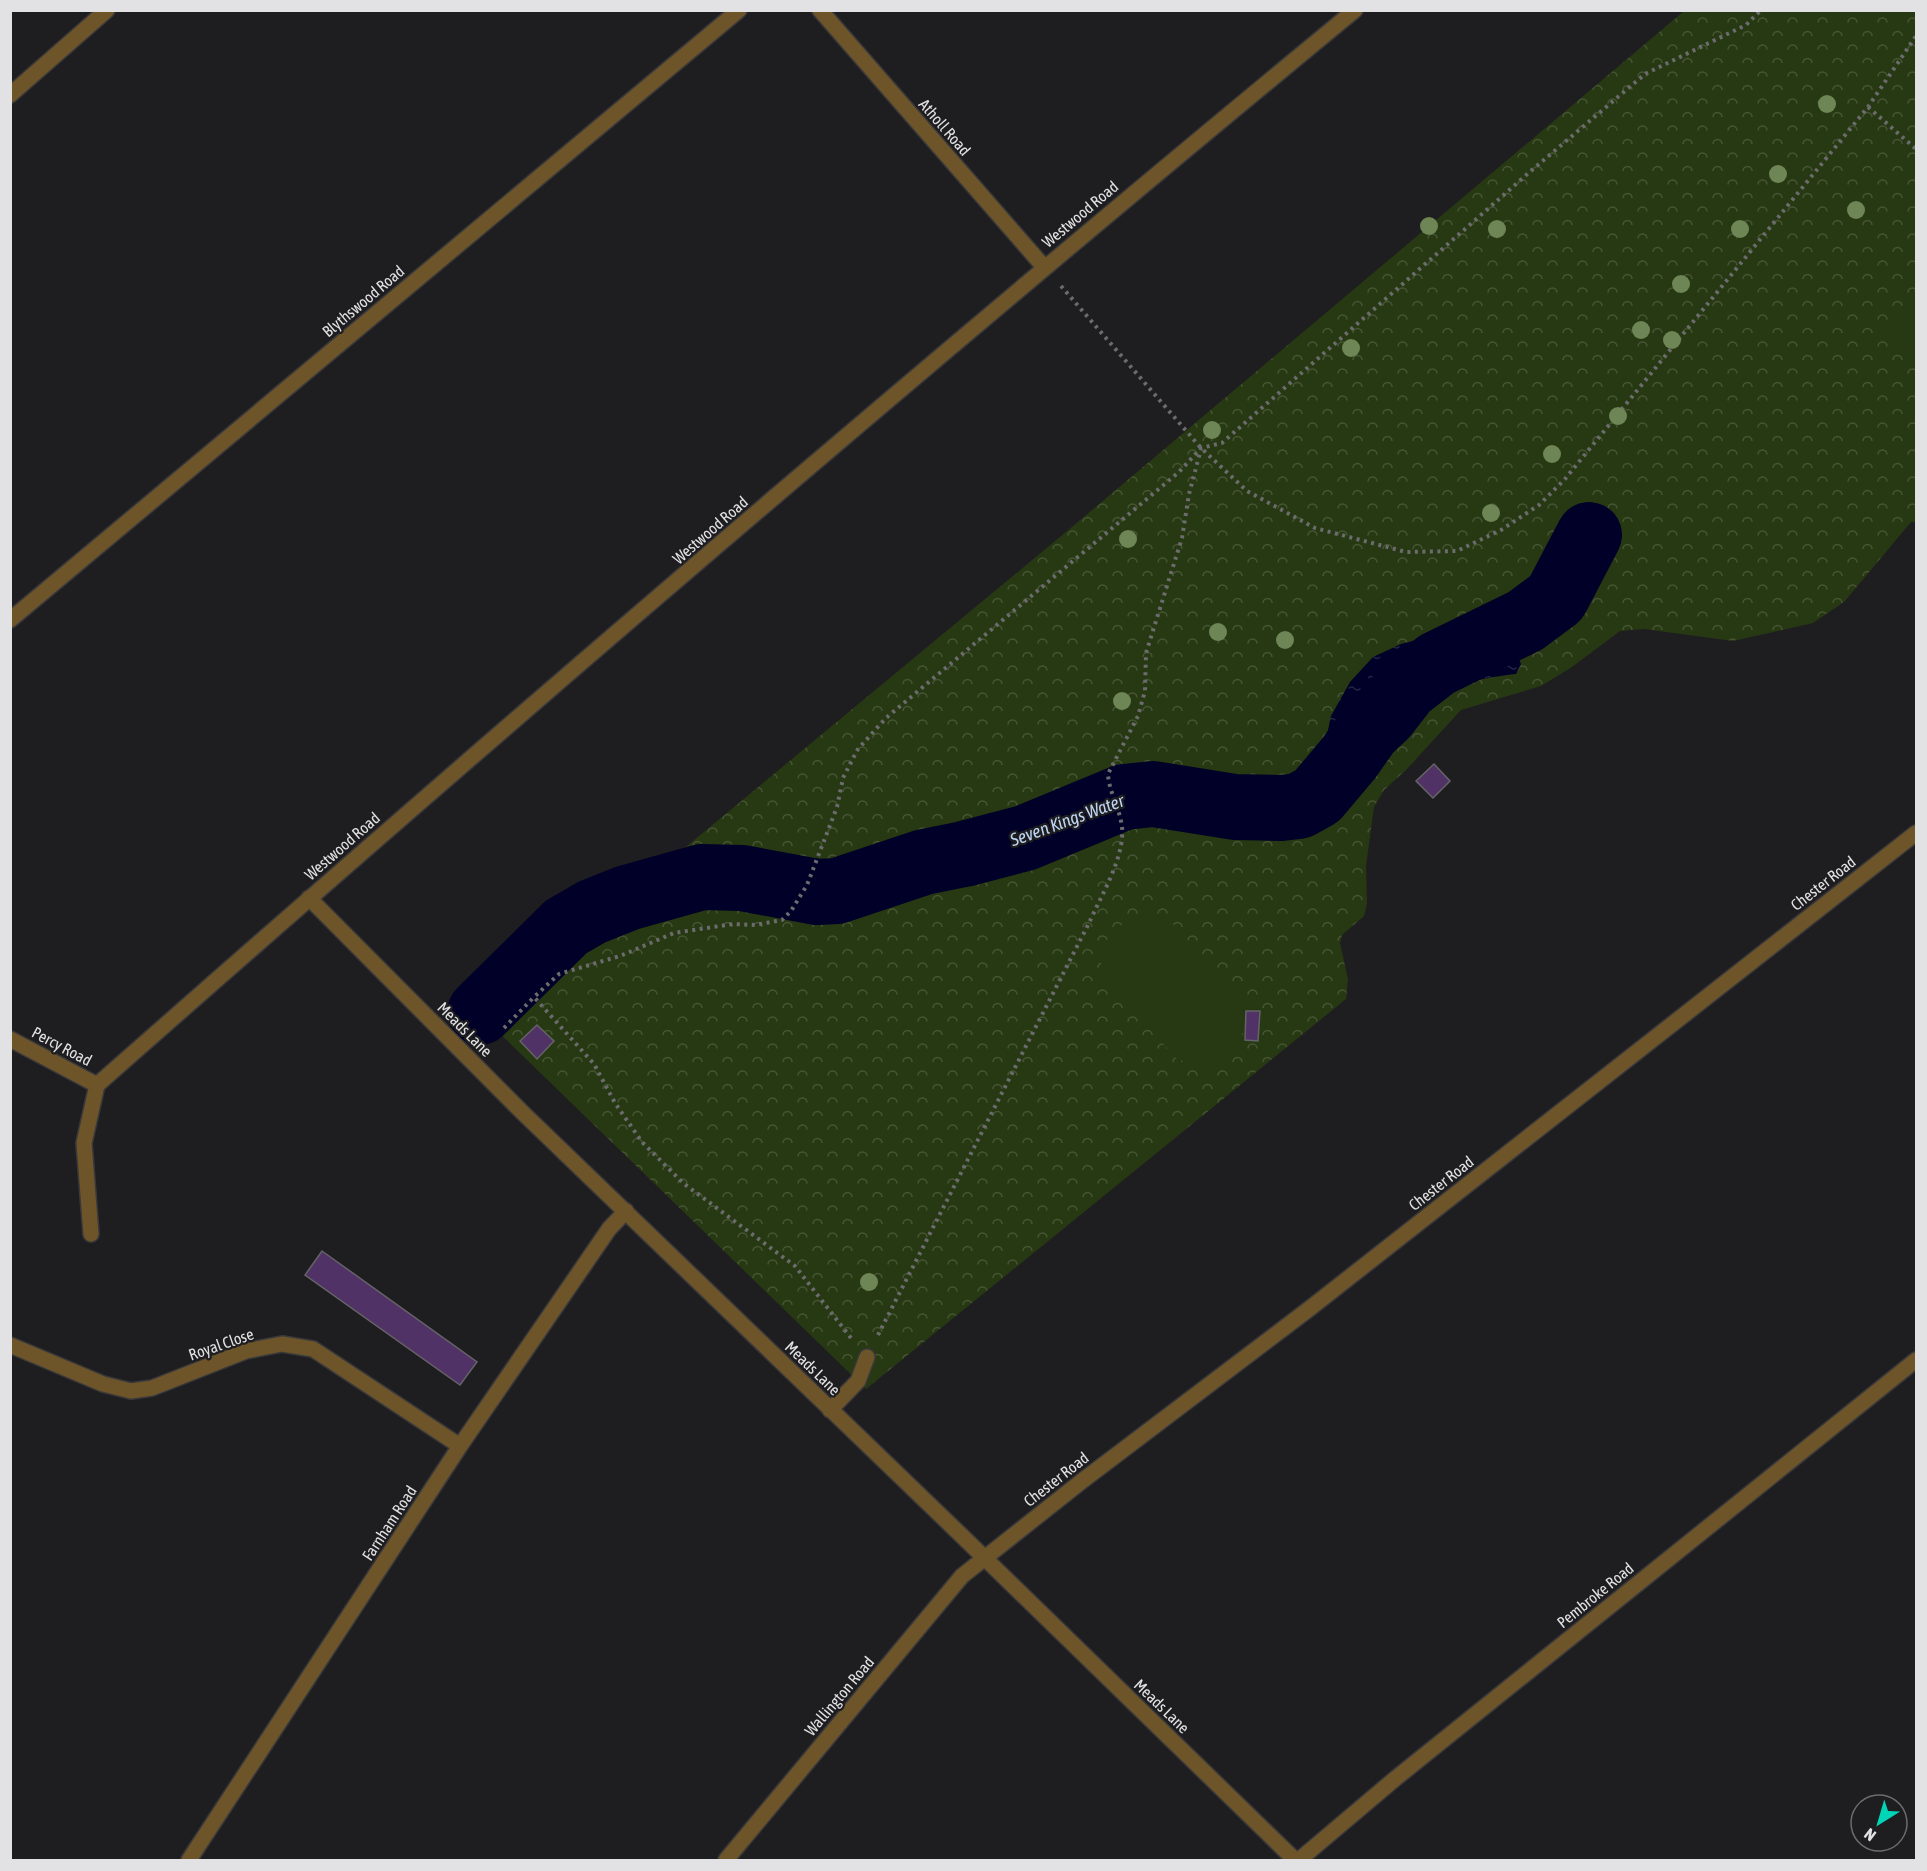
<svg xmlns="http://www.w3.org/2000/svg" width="1927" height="1871" font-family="'Asap Condensed',sans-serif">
<defs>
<pattern id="park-crowns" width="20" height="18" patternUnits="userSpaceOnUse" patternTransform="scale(1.5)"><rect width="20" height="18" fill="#273912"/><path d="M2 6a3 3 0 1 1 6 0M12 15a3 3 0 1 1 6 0" fill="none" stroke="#465534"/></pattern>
<pattern id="water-ripples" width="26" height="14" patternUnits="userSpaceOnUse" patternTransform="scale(1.5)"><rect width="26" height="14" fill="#000028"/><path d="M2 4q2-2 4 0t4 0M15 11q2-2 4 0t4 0" fill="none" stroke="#252547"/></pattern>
</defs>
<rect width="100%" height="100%" fill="#1e1d20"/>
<path fill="url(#park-crowns)" d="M1684,11h232v511h-5l-67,80 -31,21 -80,18 -89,-12 -24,2 -48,36 -31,19 -80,24 -55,60 -22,20 -10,17 -8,59 1,38 -3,12 -22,19 -2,8 8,36 -2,20 -480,390 -379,-368 148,-140 23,-11 408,-338z"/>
<g fill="#273912">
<path d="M1916,290v64l-31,-28z"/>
<path d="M1135,914l33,5 78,83 -5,38 -29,25 -34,-5 -77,-85c0,-39 6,-36 34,-61z"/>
</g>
<path fill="url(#water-ripples)" d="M1467,620l30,16 18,14 6,14 -5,10c-27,3 -72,10 -93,28 -22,19 -39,55 -69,62l-24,-22 -2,-12 3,-14 19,-34 23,-25 28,-13 23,-6 24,-13z"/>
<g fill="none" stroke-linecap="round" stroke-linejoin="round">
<path stroke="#000028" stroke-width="66" d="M480,1012l86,-85 26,-15 35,-14 75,-21 40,1 75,14 20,-1 87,-29 40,-8 61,-16 99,-41 29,-3 82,13 46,1 18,-2 18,-10 32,-38 19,-27 17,-16 21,-27 31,-24 88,-43 31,-23 33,-63"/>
</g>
<g fill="#513266" stroke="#656367" stroke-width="1.5">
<path d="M1434,764l16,17 -17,17 -17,-17z"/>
<path d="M1246,1011h14l-2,30 -13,-1z"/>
<path d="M537,1025l17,16 -17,18 -17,-18z"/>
<path d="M322,1251l155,111 -17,23 -155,-110z"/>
</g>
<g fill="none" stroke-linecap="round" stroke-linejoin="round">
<g stroke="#39383b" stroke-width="18">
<g id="lane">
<path d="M91,1234l-7,-91 13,-58"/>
<path d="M830,1410l28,-29 9,-24"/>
</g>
</g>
<g stroke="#39383b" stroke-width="18">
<g id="street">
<path d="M820,10l224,257"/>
<path d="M10,95l97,-85"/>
<path d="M10,620l729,-610"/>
<path d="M309,898l213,214 439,423 334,325"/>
<path d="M10,1039l87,46c414,-365 832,-724 1258,-1075"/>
<path d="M10,1345l93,39 28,7 21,-3 94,-37 36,-7 31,5 147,97"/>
<path d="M189,1860l271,-414 149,-217 17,-18"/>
<path d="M726,1860l236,-284 120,-95 227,-172 607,-476"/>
<path d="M1299,1860l97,-82 520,-418"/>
</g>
</g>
<g stroke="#6c6b6e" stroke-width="4" stroke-dasharray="3 4.5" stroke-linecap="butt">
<path d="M1868,107l48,42"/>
<path d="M1061,286l140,162 46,43 68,37 91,24 51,-1 44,-21 38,-25 26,-26 303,-372 48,-71"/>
<path d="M504,1028l30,-31"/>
<path d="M878,1335l211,-412c12,-27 36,-66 33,-96 -2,-18 -13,-35 -14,-53l30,-58 7,-25 1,-38 36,-115 7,-44 12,-45"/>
<path d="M851,1338l-56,-72 -112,-83 -41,-41 -27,-39 -21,-39 -60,-67 25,-23 61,-18 54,-23 59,-9 22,1 27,-5 9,-9 16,-26 30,-78 6,-29 7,-14 8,-15 28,-31 293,-246 22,-24 21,-5 310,-273 113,-96 101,-49 15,-15"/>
</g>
<use href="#lane" stroke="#6d5529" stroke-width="15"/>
<use href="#street" stroke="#6d5529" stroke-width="15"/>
</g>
<g fill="#6e8556">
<circle cx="1827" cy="104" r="9"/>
<circle cx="1778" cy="174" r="9"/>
<circle cx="1856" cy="210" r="9"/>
<circle cx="1429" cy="226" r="9"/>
<circle cx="1497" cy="229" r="9"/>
<circle cx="1740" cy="229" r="9"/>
<circle cx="1681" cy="284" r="9"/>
<circle cx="1641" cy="330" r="9"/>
<circle cx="1672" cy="340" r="9"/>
<circle cx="1351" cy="348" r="9"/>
<circle cx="1618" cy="416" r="9"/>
<circle cx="1212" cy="430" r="9"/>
<circle cx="1552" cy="454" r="9"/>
<circle cx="1491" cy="513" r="9"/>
<circle cx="1128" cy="539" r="9"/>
<circle cx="1218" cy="632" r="9"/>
<circle cx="1285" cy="640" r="9"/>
<circle cx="1122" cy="701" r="9"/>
<circle cx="869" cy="1282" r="9"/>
</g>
<g text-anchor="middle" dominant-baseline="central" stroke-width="4.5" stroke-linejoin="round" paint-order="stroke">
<g font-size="16" fill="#e2e1e3" stroke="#1e1d20">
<text transform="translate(945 127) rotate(49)">Atholl Road</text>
<text transform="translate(1080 214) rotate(-40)">Westwood Road</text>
<text transform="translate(363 301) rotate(-40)">Blythswood Road</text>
<text transform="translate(710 530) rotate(-41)">Westwood Road</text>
<text transform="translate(342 846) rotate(-41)">Westwood Road</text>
<text transform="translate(1823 883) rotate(-38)">Chester Road</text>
<text transform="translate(465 1029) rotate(45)">Meads Lane</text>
<text transform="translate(62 1046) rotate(28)">Percy Road</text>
<text transform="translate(1441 1183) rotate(-38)">Chester Road</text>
<text transform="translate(221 1344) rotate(-19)">Royal Close</text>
<text transform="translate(813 1368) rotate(44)">Meads Lane</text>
<text transform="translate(1056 1479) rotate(-38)">Chester Road</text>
<text transform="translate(389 1523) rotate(-57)">Farnham Road</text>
<text transform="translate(1595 1595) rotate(-39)">Pembroke Road</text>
<text transform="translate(839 1696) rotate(-50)">Wallington Road</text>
<text transform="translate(1162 1706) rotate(44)">Meads Lane</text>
</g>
<g font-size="18" font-style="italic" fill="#bed5f3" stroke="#1e1d20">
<text transform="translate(1067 820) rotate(-20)">Seven Kings Water</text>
</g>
</g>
<rect width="1927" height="1871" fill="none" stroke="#e2e1e3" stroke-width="24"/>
<g transform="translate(1879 1823) rotate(217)"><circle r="28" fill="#1e1d20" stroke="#6c6b6e" stroke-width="1.5"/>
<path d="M0-4.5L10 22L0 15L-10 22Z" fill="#00d5b7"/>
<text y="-9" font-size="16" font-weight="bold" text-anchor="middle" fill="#e2e1e3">N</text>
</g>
</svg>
